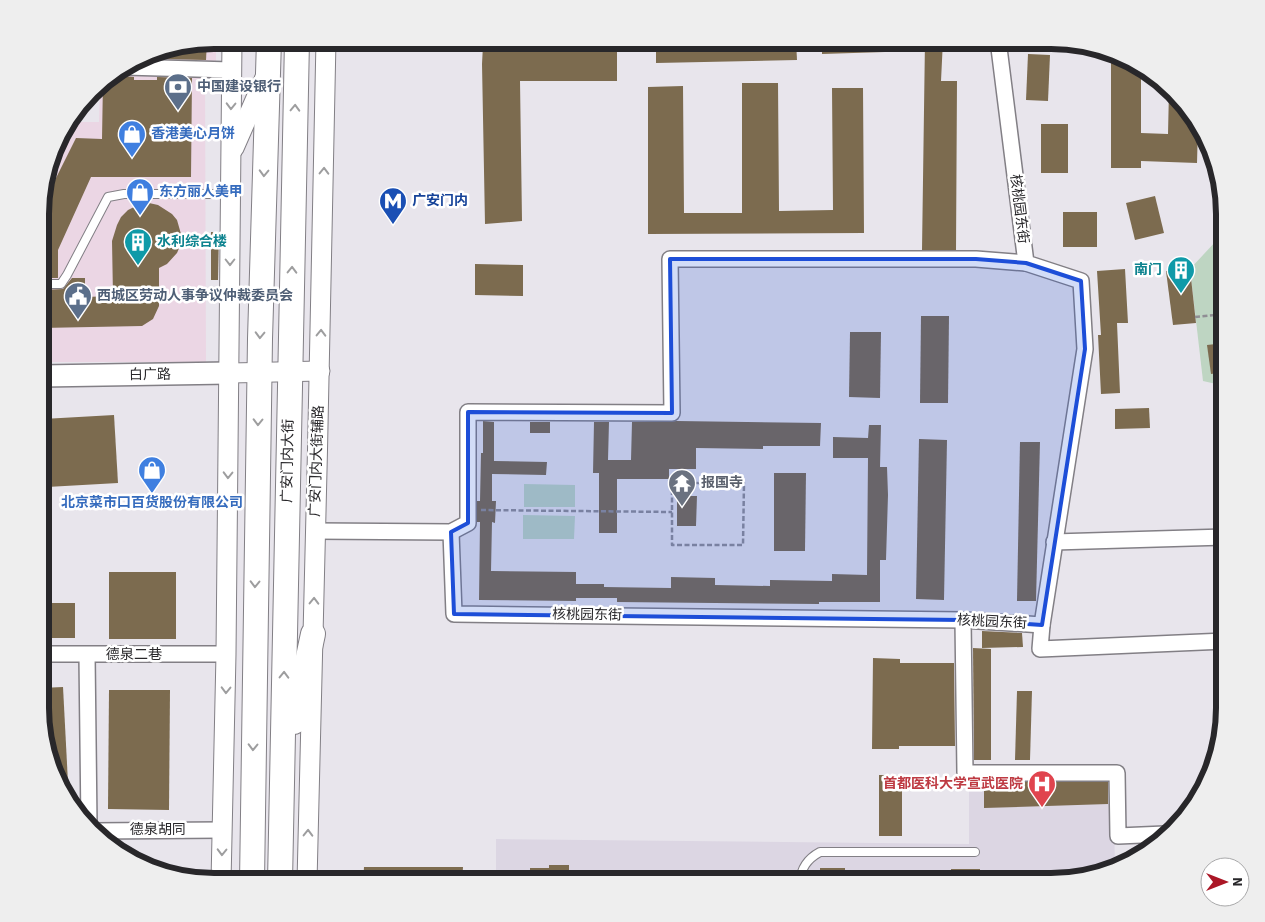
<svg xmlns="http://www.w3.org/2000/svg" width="1265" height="922" font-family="'Source Sans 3','Noto Sans SC',sans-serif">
<rect width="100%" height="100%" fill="#e8e5ec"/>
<g fill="#ebd6e4">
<path d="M216,40v24l-82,-2 13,-9z"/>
<path d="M116,72l89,2 1,288h-165v-170l37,-70h21l1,-39z"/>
</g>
<path fill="#dcd6e3" d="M1113,776l2,91 -63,15h-556v-43l473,5v-66z"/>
<g fill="#bed5c2">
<path d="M1225,239v147l-22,-5 -13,-112 27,-29z"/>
<path d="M524,484l51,1v22h-51z"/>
<path d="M523,515l52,1 -1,23h-51z"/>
</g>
<g fill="#7c6b4f">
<path d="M492,40h125v41h-97l2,140 -37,3 -3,-160 1,-19z"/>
<path d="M656,40h140l1,20 -141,3z"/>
<path d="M822,40h63v12l-63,2z"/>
<path d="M925,40h18l-2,41h16l-1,169h-34z"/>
<path d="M207,41l-1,19 -49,-1v-8z"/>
<path d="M1028,54l22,1 -2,46 -22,-1z"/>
<path d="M1111,55h10l20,12v66l27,1 1,-44 29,36 -1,37 -56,-2v7h-30z"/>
<path d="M113,75l21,2v3h23v-3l35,1 -1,99h-100l-33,73v28h-17v-70l35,-70 26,1 1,-58z"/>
<path d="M742,83h36l1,128 54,-1 -1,-122h31l1,145 -216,1v-147l35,-1 1,127h58z"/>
<rect x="1041" y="124" width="27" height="49"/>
<path d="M1155,196l9,37 -29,7 -9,-37z"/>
<path d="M149,203l9,2 14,9 5,6 4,14 -1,12 -3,7 -10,11 -8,4v38l-6,13 -11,7 -101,2v-38l22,-1 9,-11h13v19l28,-1 -1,-55 5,-16 4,-8 7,-7 10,-5z"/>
<rect x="1063" y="212" width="34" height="35"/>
<path d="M211,232h8l-1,48h-7z"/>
<path d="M475,264l48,1v31l-48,-1z"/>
<path d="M1125,269l3,54h-11l3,70 -19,1 -3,-59h3l-4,-64z"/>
<path d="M1190,269l6,54 -23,2 -7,-54z"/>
<path d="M921,316h28l-1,87h-28z"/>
<path d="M850,332h31l-1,66 -31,-1z"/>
<path d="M1225,343v29l-14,2 -4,-29z"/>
<path d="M1149,408l1,20 -35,1v-20z"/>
<path d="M114,415l4,68 -71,4 -4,-68z"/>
<path d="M483,421l11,1v39l53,1 -1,13 -54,-1v27h4l-1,22 -3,-1 -1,49 85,1v12h28v3l67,1v-11l44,1v7l55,1v-6l62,1v-7l35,1 1,-117h-35v-21l35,1 1,-13h12l-1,42h7l1,28 -2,65h-6v42h-61v2l-202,-2v-4h-41v3l-97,-1 1,-78h-3v-21h3l1,-48h2z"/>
<path d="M677,421l144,2 -1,23h-57v3l-67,-1v21h-27v10h-52v54h-18v-60h-6l1,-51h15l-1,38h23l1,-38z"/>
<rect x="530" y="422" width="20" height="11"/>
<path d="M919,439l28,1 -3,160 -28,-1z"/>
<path d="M1020,442h20l-4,159h-19z"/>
<path d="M774,473h32l-1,78h-31z"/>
<path d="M677,496h20l-1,30h-19z"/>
<rect x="109" y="572" width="67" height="67"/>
<rect x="50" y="603" width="25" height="35"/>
<path d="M982,631l40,2 1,14 -41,1z"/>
<path d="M973,648l18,1v111h-17z"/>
<path d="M873,658l27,1v4h54l1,83h-56v3h-27z"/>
<path d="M63,687l6,115 -6,-7 -21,-63 -1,-8v-36z"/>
<path d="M109,690h61l-1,120 -61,-1z"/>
<path d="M1017,691h15l-2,69h-15z"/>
<rect x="879" y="775" width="23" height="61"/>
<path d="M984,782h124v22l-124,4z"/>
<path d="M549,865h20v17h-39v-14h19z"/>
<path d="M364,867h99l-1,15h-99z"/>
<rect x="820" y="868" width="25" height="14"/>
<rect x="951" y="869" width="29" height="13"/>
</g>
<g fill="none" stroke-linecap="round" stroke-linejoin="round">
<g stroke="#827f85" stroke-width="10">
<g id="service">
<path d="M41,284h20l6,-9 41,-78 16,-3h106"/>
<path d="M800,882c1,-14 7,-23 20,-30h155"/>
</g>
</g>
<g stroke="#827f85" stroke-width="18">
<g id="minor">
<path d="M125,67l106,3"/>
<path d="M58,137l1,-1"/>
<path d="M315,531l136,1 17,-9v-111l204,1 -2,-154h306l50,4"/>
<path d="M451,532l3,82 509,6 79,5 43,-276 -4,-68 -55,-18 -28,-223"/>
<path d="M1054,542l171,-5"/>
<path d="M963,620l2,153h152l1,63 47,-2"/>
<path d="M1042,625l-2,24 185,-8"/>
<path d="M41,654h185"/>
<path d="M87,655l2,170"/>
<path d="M94,831l128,-1"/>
</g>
</g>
<g stroke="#827f85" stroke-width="21">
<g id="tertiary">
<path d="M234,148l32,-73"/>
<path d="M229,373l91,-2"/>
<path d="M221,882l5,-228 6,-614"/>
<path d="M307,882c7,-281 14,-561 19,-842"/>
</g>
</g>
<g stroke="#827f85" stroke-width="24">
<path id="secondary" d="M41,376l188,-3"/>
</g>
<g stroke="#827f85" stroke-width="26">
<g id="primary">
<path d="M294,722l19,-88"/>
<path d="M252,882l8,-543 9,-299"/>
<path d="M280,882l17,-842"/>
</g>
</g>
<g stroke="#908e94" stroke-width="2.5" stroke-dasharray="5 2.5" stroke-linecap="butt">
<path d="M1195,317l30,-3"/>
<path d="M672,483h72l-1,62h-71z"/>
<path d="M481,510l191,2"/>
</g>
<use href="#service" stroke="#fff" stroke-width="8"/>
<use href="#minor" stroke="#fff" stroke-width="15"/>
<use href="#tertiary" stroke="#fff" stroke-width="19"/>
<use href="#secondary" stroke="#fff" stroke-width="21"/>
<use href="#primary" stroke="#fff" stroke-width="24"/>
</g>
<defs><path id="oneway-chevron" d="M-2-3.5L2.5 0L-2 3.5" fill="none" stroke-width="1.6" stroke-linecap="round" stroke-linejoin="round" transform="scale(1.25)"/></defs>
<g stroke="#9e9e9f">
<use href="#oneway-chevron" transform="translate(231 106) rotate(91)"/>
<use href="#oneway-chevron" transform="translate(295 108) rotate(-88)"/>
<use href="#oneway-chevron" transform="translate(324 171) rotate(-89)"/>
<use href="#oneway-chevron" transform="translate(264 173) rotate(92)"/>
<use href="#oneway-chevron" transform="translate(230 262) rotate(90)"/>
<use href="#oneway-chevron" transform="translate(292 270) rotate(-89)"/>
<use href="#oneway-chevron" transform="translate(321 333) rotate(-89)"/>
<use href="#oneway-chevron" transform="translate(260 335) rotate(92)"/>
<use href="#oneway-chevron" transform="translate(258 422) rotate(91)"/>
<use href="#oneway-chevron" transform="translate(228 475) rotate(91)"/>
<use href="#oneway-chevron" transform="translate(255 584) rotate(91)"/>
<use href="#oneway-chevron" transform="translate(314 601) rotate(-89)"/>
<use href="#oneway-chevron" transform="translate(284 675) rotate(-89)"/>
<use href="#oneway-chevron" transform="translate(226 690) rotate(91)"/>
<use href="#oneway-chevron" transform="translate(253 747) rotate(91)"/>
<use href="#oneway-chevron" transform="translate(308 833) rotate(-89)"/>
<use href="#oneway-chevron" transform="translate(222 852) rotate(91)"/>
</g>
<path fill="#1d4ed8" fill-opacity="0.2" stroke="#1d4ed8" stroke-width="4" stroke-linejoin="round" d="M670,259h306l50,4 55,18 4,68 -43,276 -79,-5 -509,-6 -3,-82 17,-9v-111l204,1z"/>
<defs>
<g id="bank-pin" transform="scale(1.4375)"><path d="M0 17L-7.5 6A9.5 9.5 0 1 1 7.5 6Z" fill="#5c6f8a" stroke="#fff"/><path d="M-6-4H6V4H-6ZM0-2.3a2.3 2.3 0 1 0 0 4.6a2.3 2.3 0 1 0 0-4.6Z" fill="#fff"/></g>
<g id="shop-pin" transform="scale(1.4375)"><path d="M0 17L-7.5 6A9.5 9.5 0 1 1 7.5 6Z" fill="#3f7fe0" stroke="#fff"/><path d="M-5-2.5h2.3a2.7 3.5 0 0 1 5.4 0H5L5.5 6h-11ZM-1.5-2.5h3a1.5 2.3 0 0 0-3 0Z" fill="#fff"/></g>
<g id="metro-pin" transform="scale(1.4375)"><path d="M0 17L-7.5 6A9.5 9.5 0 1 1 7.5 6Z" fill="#1a4fb4" stroke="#fff"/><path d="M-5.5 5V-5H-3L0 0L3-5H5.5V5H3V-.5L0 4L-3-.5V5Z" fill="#fff"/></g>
<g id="building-pin" transform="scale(1.4375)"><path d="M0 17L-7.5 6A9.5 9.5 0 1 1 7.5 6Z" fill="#0f9aa8" stroke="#fff"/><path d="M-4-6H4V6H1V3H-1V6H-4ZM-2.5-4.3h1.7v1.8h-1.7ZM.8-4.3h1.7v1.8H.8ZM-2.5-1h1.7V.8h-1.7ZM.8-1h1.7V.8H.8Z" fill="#fff"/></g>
<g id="civic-pin" transform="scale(1.4375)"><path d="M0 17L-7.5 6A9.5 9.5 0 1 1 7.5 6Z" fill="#5c6f8a" stroke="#fff"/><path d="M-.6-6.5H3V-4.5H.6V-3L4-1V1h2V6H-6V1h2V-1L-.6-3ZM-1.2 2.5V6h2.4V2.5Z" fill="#fff"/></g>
<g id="temple-pin" transform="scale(1.4375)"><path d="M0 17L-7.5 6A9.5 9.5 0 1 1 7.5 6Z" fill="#6b7280" stroke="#fff"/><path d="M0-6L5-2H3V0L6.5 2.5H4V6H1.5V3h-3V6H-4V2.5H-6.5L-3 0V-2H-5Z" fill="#fff"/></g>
<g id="hospital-pin" transform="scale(1.4375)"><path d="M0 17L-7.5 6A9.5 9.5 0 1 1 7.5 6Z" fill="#e0444e" stroke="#fff"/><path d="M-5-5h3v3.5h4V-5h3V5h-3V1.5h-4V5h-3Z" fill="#fff"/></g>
</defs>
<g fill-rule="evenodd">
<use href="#bank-pin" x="178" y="87"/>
<use href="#shop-pin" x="132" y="134"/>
<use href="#shop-pin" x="140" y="192"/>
<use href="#metro-pin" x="393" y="201"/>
<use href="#building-pin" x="138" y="242"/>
<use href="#building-pin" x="1181" y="270"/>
<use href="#civic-pin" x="78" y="296"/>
<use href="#shop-pin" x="152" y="470"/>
<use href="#temple-pin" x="682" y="483"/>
<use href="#hospital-pin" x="1042" y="784"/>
</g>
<g text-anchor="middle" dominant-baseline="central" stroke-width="5" stroke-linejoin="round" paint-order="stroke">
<g font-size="14" font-weight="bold" fill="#4e5e75" stroke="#fff" text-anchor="start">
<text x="197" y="87">中国建设银行</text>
<text x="97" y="296">西城区劳动人事争议仲裁委员会</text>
</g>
<g font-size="14" font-weight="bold" fill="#366cbe" stroke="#fff" text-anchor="start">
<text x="151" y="134">香港美心月饼</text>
<text x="159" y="192">东方丽人美甲</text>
<text x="152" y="503" text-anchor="middle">北京菜市口百货股份有限公司</text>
</g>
<g font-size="14" font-weight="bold" fill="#164399" stroke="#fff" text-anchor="start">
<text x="412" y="201">广安门内</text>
</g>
<g font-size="14" fill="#28272a" stroke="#fff">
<text transform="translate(1019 209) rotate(83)">核桃园东街</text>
<text transform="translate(150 375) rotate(-1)">白广路</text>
<text transform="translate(288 461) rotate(-89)">广安门内大街</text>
<text transform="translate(317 461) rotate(-88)">广安门内大街辅路</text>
<text transform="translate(587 615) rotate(1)">核桃园东街</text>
<text transform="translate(992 622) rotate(3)">核桃园东街</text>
<text x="134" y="655">德泉二巷</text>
<text x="158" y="830">德泉胡同</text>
</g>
<g font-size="14" font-weight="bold" fill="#0d838f" stroke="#fff" text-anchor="start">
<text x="157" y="242">水利综合楼</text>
<text x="1162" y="270" text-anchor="end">南门</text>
</g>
<g font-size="14" font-weight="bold" fill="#5b616d" stroke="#fff" text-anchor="start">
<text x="701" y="483">报国寺</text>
</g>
<g font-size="14" font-weight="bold" fill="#be3a42" stroke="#fff" text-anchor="end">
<text x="1023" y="784">首都医科大学宣武医院</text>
</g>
</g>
<path d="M0 0H1265V922H0ZM214 49H1051A165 165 0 0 1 1216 214V708A165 165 0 0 1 1051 873H214A165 165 0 0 1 49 708V214A165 165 0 0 1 214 49Z" fill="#eee" fill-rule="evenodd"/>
<path fill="none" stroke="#28272a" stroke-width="6" d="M214 49H1051A165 165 0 0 1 1216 214V708A165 165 0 0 1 1051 873H214A165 165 0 0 1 49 708V214A165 165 0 0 1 214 49Z"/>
<g transform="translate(1225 882) rotate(90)"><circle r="24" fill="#ffffff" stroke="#a9a9aa"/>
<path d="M0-4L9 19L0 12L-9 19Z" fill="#ab1626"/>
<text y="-8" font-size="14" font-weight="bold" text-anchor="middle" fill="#28272a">N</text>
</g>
</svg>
